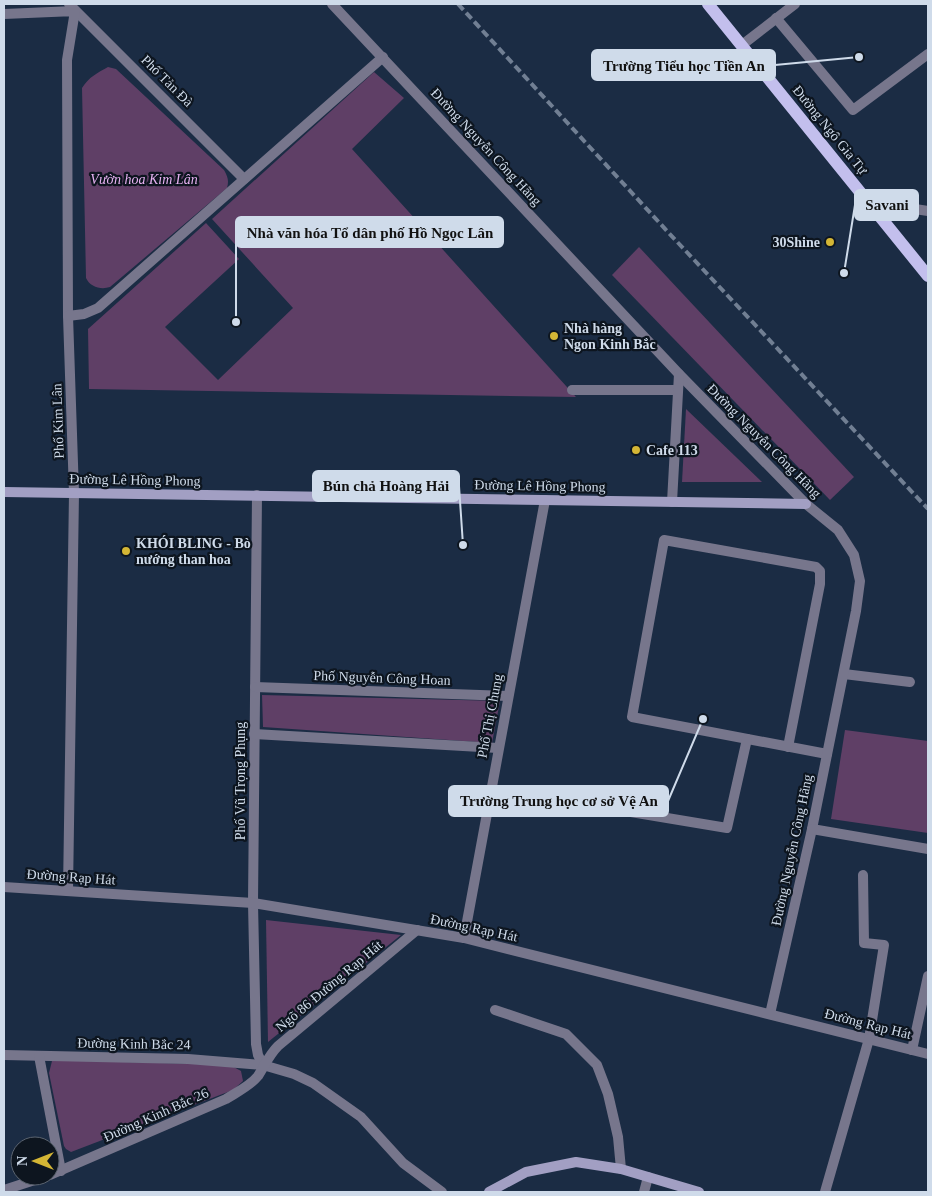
<svg xmlns="http://www.w3.org/2000/svg" width="932" height="1196" font-family="'Times New Roman',serif">
<rect width="100%" height="100%" fill="#1b2c44"/>
<g fill="#5f3f66">
<path d="M108,67l8,2 108,101c4,7 5,11 3,18l-117,99c-9,3 -20,0 -24,-9l-4,-190c7,-11 15,-15 26,-21z"/>
<path d="M374,72l30,26 -52,51 224,248 -487,-8 -1,-60 118,-106 33,36 -74,68 53,53 75,-72 -81,-89z"/>
<path d="M639,247l215,230 -24,23 -218,-225z"/>
<path d="M686,409l76,73h-80z"/>
<path d="M262,695l238,6 -8,42 -229,-16z"/>
<path d="M845,730l83,11v92l-97,-14z"/>
<path d="M266,920l135,15 -133,107z"/>
<path d="M54,1060l176,5 11,6 2,10 -10,9 -162,62 -5,-3 -2,-3 -15,-73 3,-12z"/>
</g>
<g fill="none" stroke-linecap="round" stroke-linejoin="round">
<g stroke="#77768c" stroke-width="10">
<path d="M776,18l77,92 75,-56"/>
<path d="M742,45l53,-41"/>
<path d="M875,209h40l13,2"/>
<path d="M572,390h106"/>
<path d="M844,674l66,8"/>
<path d="M788,747l32,-163v-13l-4,-4 -152,-27 -32,177 195,37"/>
<path d="M619,810l108,18 20,-89"/>
<path d="M863,875l1,68 20,2 -15,94"/>
<path d="M912,1050l16,-74"/>
</g>
<g stroke="#77768c" stroke-width="10">
<path d="M69,4l175,175"/>
<path d="M332,4l347,370 127,130 32,26 16,25 6,26 -4,30 -44,218 -42,185"/>
<path d="M4,14l71,-3 -8,49 1,256 6,177 -6,398"/>
<path d="M68,316l16,-2 14,-6 285,-251"/>
<path d="M257,495l-4,408 3,141 2,11 5,10"/>
<path d="M672,502l7,-128"/>
<path d="M255,687l253,9"/>
<path d="M254,734l244,14"/>
<path d="M812,829l116,20"/>
<path d="M4,887l249,16 211,35 464,116"/>
<path d="M464,938l81,-438"/>
<path d="M495,1010l71,24 31,31 11,29 10,43 3,32"/>
<path d="M4,1055l184,4 75,6 31,9 19,9 48,34 42,46 39,29"/>
<path d="M39,1056l22,115"/>
<path d="M50,1175l176,-76c11,-7 24,-13 32,-23 7,-11 11,-21 20,-30l139,-116"/>
<path d="M4,1190l43,-14"/>
<path d="M644,1192l4,-15"/>
<path d="M825,1192l44,-153"/>
</g>
<g stroke="#a29fc3" stroke-width="10">
<path d="M4,492l802,12"/>
<path d="M489,1192l37,-20 50,-10 45,7 78,23"/>
</g>
<path stroke="#c3bfed" stroke-width="12" d="M708,4l220,272"/>
<path stroke="#717f93" stroke-width="4" stroke-dasharray="8 4" stroke-linecap="butt" d="M458,4l209,227 261,278"/>
</g>
<g fill="#d4b635" stroke="#0d151f" stroke-width="2">
<circle cx="830" cy="242" r="5"/>
<circle cx="554" cy="336" r="5"/>
<circle cx="636" cy="450" r="5"/>
<circle cx="126" cy="551" r="5"/>
</g>
<g text-anchor="middle" dominant-baseline="central" stroke-width="4.5" stroke-linejoin="round" paint-order="stroke">
<g font-size="14" fill="#cfdbea" stroke="#0d151f">
<text transform="translate(167 81) rotate(45)">Phố Tản Đà</text>
<text transform="translate(830 130) rotate(51)">Đường Ngô Gia Tự</text>
<text transform="translate(486 147) rotate(47)">Đường Nguyễn Công Hãng</text>
<text transform="translate(58 421) rotate(-92)">Phố Kim Lân</text>
<text transform="translate(764 441) rotate(45)">Đường Nguyễn Công Hãng</text>
<text transform="translate(135 480) rotate(1)">Đường Lê Hồng Phong</text>
<text transform="translate(540 486) rotate(1)">Đường Lê Hồng Phong</text>
<text transform="translate(382 678) rotate(2)">Phố Nguyễn Công Hoan</text>
<text transform="translate(490 716) rotate(-79)">Phố Thị Chung</text>
<text transform="translate(240 781) rotate(-90)">Phố Vũ Trọng Phụng</text>
<text transform="translate(792 850) rotate(-78)">Đường Nguyễn Công Hãng</text>
<text transform="translate(71 877) rotate(4)">Đường Rạp Hát</text>
<text transform="translate(474 928) rotate(12)">Đường Rạp Hát</text>
<text transform="translate(329 986) rotate(-40)">Ngõ 86 Đường Rạp Hát</text>
<text transform="translate(868 1024) rotate(14)">Đường Rạp Hát</text>
<text transform="translate(134 1044) rotate(1)">Đường Kinh Bắc 24</text>
<text transform="translate(156 1115) rotate(-24)">Đường Kinh Bắc 26</text>
</g>
<g font-size="14" font-style="italic" fill="#e6b1f1" stroke="#0d151f">
<text x="144" y="179">Vườn hoa Kim Lân</text>
</g>
<g font-size="14" font-weight="bold" fill="#cfdbea" stroke="#0d151f" text-anchor="start">
<text x="820" y="242" text-anchor="end">30Shine</text>
<text x="564" y="328">Nhà hàng<tspan x="564" dy="16">Ngon Kinh Bắc</tspan></text>
<text x="646" y="450">Cafe 113</text>
<text x="136" y="543">KHÓI BLING - Bò<tspan x="136" dy="16">nướng than hoa</tspan></text>
</g>
</g>
<path fill="none" stroke="#cfdbea" stroke-width="2" d="M859 57L775 65M844 273L855 205M236 322L236 232M463 545L459 486M703 719L668 801"/>
<g fill="#cfdbea" stroke="#0d151f" stroke-width="2">
<circle cx="859" cy="57" r="5"/>
<circle cx="844" cy="273" r="5"/>
<circle cx="236" cy="322" r="5"/>
<circle cx="463" cy="545" r="5"/>
<circle cx="703" cy="719" r="5"/>
</g>
<g fill="#cfdbea" stroke="#cfdbea" stroke-width="2">
<rect x="592" y="50" width="183" height="30" rx="5"/>
<rect x="855" y="190" width="63" height="30" rx="5"/>
<rect x="236" y="217" width="267" height="30" rx="5"/>
<rect x="313" y="471" width="146" height="30" rx="5"/>
<rect x="449" y="786" width="219" height="30" rx="5"/>
</g>
<g font-size="15" text-anchor="middle" font-weight="bold" fill="#111">
<text x="684" y="71">Trường Tiểu học Tiền An</text>
<text x="887" y="210">Savani</text>
<text x="370" y="238">Nhà văn hóa Tổ dân phố Hồ Ngọc Lân</text>
<text x="386" y="491">Bún chả Hoàng Hải</text>
<text x="559" y="806">Trường Trung học cơ sở Vệ An</text>
</g>
<rect width="932" height="1196" fill="none" stroke="#cfdbea" stroke-width="10"/>
<g transform="translate(35 1161) rotate(270)"><circle r="24" fill="#0d151f" stroke="#5b6470"/>
<path d="M0-4L9 19L0 12L-9 19Z" fill="#d4b635"/>
<text y="-8" font-size="14" font-weight="bold" text-anchor="middle" fill="#cfdbea">N</text>
</g>
</svg>
